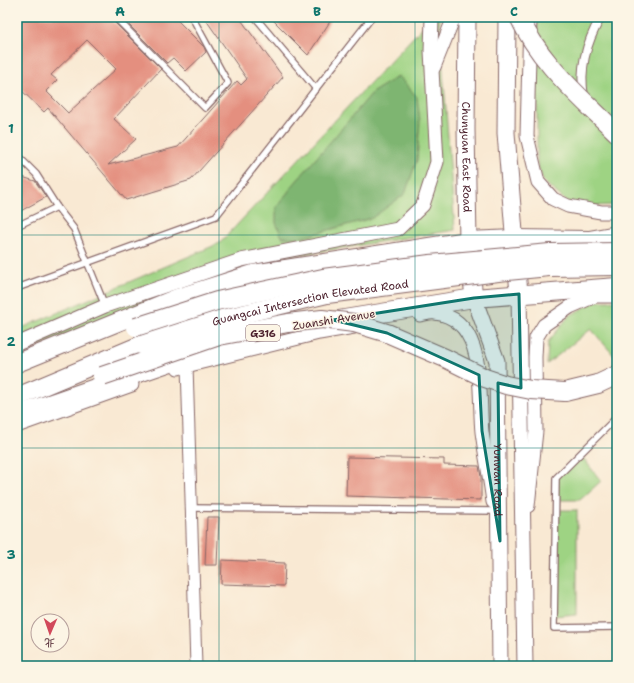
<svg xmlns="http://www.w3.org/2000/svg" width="634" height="683" font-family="'Shantell Sans','LXGW WenKai TC',sans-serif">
<rect width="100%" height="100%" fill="#fcf5e5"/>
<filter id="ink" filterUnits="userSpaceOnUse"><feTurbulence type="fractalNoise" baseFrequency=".025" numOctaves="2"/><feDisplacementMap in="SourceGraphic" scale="8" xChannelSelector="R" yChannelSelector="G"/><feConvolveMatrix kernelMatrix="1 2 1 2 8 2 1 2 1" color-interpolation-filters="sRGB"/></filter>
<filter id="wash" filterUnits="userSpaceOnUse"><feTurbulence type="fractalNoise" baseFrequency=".012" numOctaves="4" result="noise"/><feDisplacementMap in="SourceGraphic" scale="16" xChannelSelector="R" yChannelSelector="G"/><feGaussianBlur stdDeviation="0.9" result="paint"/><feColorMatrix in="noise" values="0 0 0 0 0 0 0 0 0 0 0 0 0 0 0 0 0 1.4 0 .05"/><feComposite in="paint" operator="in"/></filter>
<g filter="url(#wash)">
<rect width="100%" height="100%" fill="#f9e9d3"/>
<g fill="#9ed383" stroke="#747957">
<path d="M432,17h7l16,213 -183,29 -212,78 -43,19v-26l203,-87z"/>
<path d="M537,17h80v188l-28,1 -21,-3 -25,-22 -6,-18z"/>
<path d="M596,301h21v58l-26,-30 -44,35 1,-22 21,-26z"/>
<path d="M580,454l21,27 -21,19h-24v-22z"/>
<path d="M556,510h21v104l-23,2z"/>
</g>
<path fill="#7eb571" stroke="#646a4e" d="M399,76l18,21 3,24 -3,39 -12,34 -33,24 -72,20 -18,-1 -6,-14v-15l18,-24 79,-92z"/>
<g id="blocks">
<g fill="#e48f7f" fill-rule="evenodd">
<path d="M17,17h94l1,3 49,49 -47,50 22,20 -28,26 70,-18 59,-66 4,4 6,-6 -43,-62h35l44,60 -92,103 -65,20 -78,-92 -4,4 -27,-26zM87,40l29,29 -48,44 -22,-22 11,-11 -6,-5z"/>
<path d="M121,17h53l30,30 2,5 -20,19 -13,-13 -6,5z"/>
<path d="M270,17h63l-25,38z"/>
<path d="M22,177l13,4 11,16 -29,16v-33z"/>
<path d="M347,457l97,2v6l35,1 2,11v23l-135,-4z"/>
<path d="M207,517h12l-2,48h-12z"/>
<path d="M222,560l63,3 -1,23 -63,-2z"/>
</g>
</g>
</g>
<g filter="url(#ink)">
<use href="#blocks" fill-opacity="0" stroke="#876666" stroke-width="1"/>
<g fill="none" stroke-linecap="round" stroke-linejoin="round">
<g stroke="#876666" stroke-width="8">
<g id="service">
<path d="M115,17l90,91 23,-25 -36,-66"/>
<path d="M255,17l61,72"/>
<path d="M17,155l19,19 21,33 17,22 31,77"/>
<path d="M17,226l40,-19"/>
<path d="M17,288l199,-72 156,-199"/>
<path d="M617,417l-61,61 -2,150 63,-1"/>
<path d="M191,508l304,3"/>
</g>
</g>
<g stroke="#876666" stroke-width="10">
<path id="pedestrian" d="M584,96c-5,-27 3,-55 17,-79"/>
</g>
<g stroke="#876666" stroke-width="13">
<path id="minor" d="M187,365l9,301"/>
</g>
<g stroke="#876666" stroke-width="15">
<g id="tertiary">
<path d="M530,17l-3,119 11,46 15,17 15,7 33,6h16"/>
<path d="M434,67l20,-50"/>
<path d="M420,315c5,-1 11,-3 15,-2 53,6 43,82 47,119 3,23 8,46 11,70"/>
<path d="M17,344l88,-38 136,-46 157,-31 25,-24 14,-43 -6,-111 1,-34"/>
<path d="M178,368l141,-35 35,-6"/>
<path d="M17,426l115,-41"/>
<path d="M528,506l8,-75 -1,-74 1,-19 8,-13 26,-18 25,-11h22"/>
</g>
</g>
<g stroke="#876666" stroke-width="17">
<g id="secondary">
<path d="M519,294l6,372"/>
<path id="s1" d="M474,298l23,63 3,305"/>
</g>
</g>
<g stroke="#876666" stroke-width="19">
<g id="primary">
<path id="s2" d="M467,17l-1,112 2,112 6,57"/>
<path d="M507,17l-1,116 13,161"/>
</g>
</g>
<g stroke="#876666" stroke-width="20">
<g id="trunk">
<path d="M593,110l24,23"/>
<path d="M338,320l136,-22 143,-11"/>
<path d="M17,363l160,-65 76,-24 215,-33 47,-2 74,1 28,-5"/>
<path d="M565,392l33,-8 19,-9"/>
<path d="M17,397l124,-52"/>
<path d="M17,415l197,-68 32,-9"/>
</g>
</g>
<use href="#service" stroke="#fff" stroke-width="5.5"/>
<use href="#pedestrian" stroke="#fff" stroke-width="8"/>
<use href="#minor" stroke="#fff" stroke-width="11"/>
<use href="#tertiary" stroke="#fff" stroke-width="13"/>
<use href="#secondary" stroke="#fff" stroke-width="15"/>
<use href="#primary" stroke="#fff" stroke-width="17"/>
<use href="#trunk" stroke="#fff" stroke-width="18"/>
<g stroke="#876666" stroke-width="20" stroke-linecap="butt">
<g id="trunk-bridge">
<path d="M519,17c17,37 45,65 74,93"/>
<path d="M136,327l81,-26 106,-23 107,-14 120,-11 67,-1"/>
<path id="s3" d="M141,345l81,-26 105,-25 171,-22 51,-5 68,-1"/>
<path d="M102,376l117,-40 69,-13 34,-4 32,4 33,10 58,25 40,20 21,7 25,5 34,2"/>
</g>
</g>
<use href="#trunk-bridge" stroke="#fff" stroke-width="18"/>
</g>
</g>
<path fill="#0f766e" fill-opacity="0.2" stroke="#0f766e" stroke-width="3" stroke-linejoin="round" d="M519,294l2,94 -23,-5 2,158 -18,-110 -3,-56 -92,-42 -54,-13 141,-22z"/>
<path fill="none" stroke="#0f766e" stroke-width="1" stroke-opacity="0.55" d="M219,17v649M415,17v649M17,235h600M17,448h600"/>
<g text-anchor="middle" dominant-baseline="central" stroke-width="3" stroke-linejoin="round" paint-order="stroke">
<rect fill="#fcf5e5" stroke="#7f5f63" stroke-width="1" x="246" y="325" width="34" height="16" rx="3"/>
<g font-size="10" font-weight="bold" fill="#4a1f2b">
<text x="263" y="333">G316</text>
</g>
<g font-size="11" fill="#4a1f2b" stroke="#fcf5e5">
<text stroke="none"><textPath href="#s2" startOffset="140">Chunyuan East Road</textPath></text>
<text stroke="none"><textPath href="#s3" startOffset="175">Guangcai Intersection Elevated Road</textPath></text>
<text transform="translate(334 320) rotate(-9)">Zuanshi Avenue</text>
<text stroke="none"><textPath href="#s1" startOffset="186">Yunwan Road</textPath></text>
</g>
</g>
<rect width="634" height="683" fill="none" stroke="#fcf5e5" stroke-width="44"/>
<g transform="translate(50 633) rotate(182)"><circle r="19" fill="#fcf5e5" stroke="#b59f9b"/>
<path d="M0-3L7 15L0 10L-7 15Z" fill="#d1495b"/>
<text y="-6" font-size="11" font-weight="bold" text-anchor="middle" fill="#4a1f2b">北</text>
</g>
<rect x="22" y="22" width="590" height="639" fill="none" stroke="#0f766e" stroke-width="1.5"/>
<g font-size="13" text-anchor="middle" font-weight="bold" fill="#0f766e">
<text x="120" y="16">A</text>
<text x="317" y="16">B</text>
<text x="514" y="16">C</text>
<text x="11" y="133">1</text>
<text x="11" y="346">2</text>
<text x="11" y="559">3</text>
</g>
</svg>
